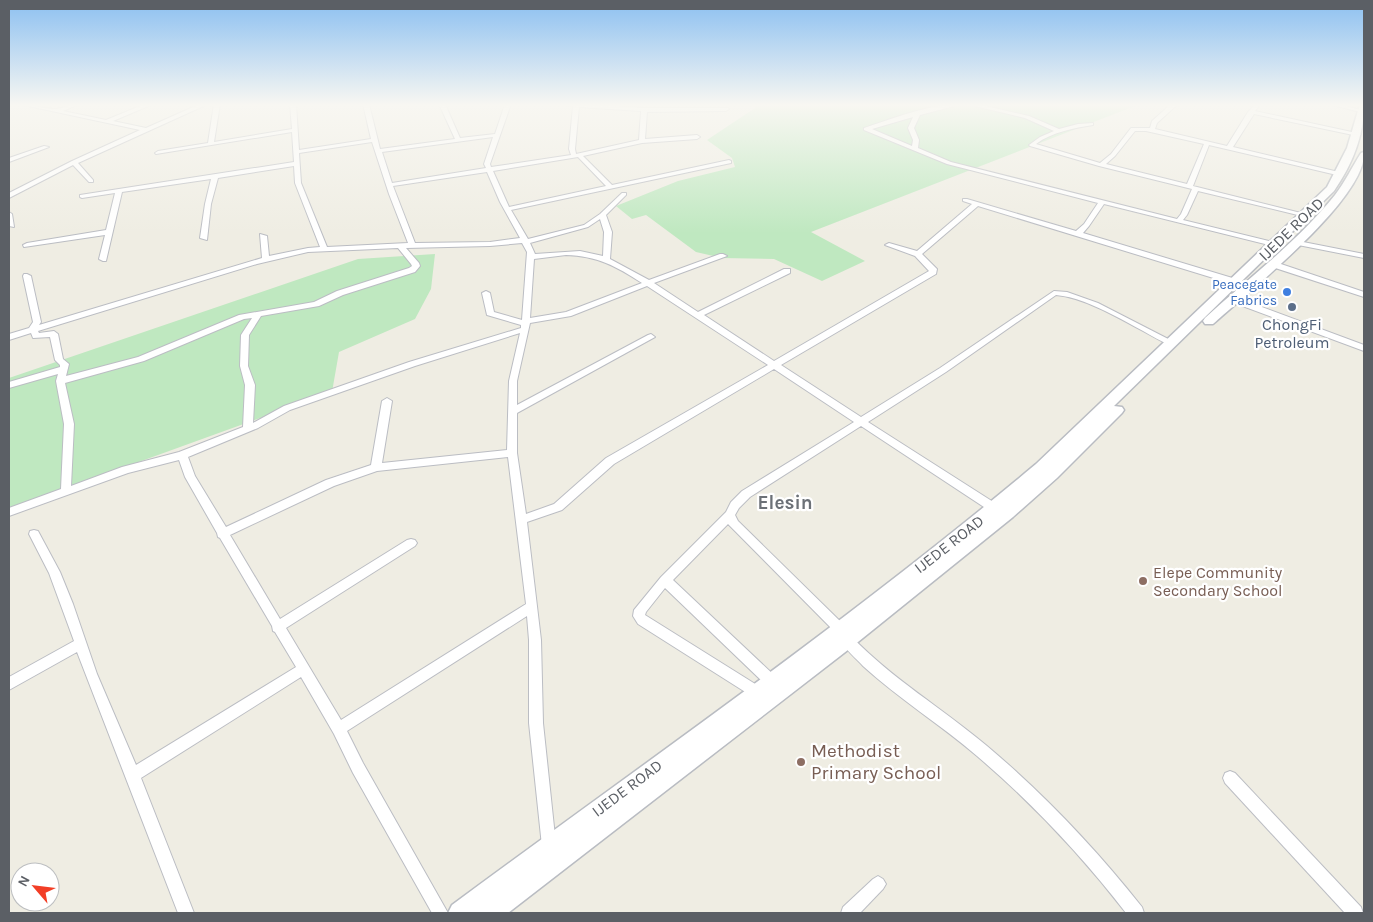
<svg xmlns="http://www.w3.org/2000/svg" width="1373" height="922" font-family="Karla,sans-serif">
<rect width="100%" height="100%" fill="#efede3"/>
<g fill="#bfe8c0">
<path d="M761,104h379l-329,128 54,29 -43,20 -48,-22 -52,-1 -26,-6 -50,-37 -14,4 -16,-13 62,-25 57,-14 -3,-9 -25,-18z"/>
<path d="M435,254l-4,35 -16,30 -76,33 -7,40 -323,117v-131l349,-119z"/>
</g>
<g fill="none" stroke-linecap="round" stroke-linejoin="round">
<g stroke="#bbbdc3" stroke-width="2">
<g id="street">
<path d="M19,104c13,0 24,5 36,5 7,0 14,-5 24,-5l-16,7 43,9 39,-16h8l-40,17 33,7 54,-24h8l-130,59 15,17v2h-4l-16,-17 -64,33v-5l63,-32 68,-31z"/>
<path d="M214,104h6l-6,38 78,-13 -2,-25h6l3,46 72,-11 -8,-35h6l11,45 75,-10 -16,-35h6l15,34 35,-4 10,-30h6l-21,60 1,3 80,-12 -2,-6 4,-43 -12,-2h28l55,4h84l1,1 -3,2 -79,1 -2,27 52,-4 3,2 -3,2 -55,4 -59,13 29,29 117,-25 2,1v2l-220,47 17,29 56,-14 16,-11 22,-21h4v2l-20,20 6,17 -2,27 39,21 71,-26h3l4,2 -73,27 44,29 86,-43h6v4l-86,42 70,46 155,-90 -14,-15 -30,-11 4,-2 28,8 55,-47 -9,-3v-2h4l109,32 8,-7 14,-21 -151,-39 -83,-34v-2c31,-10 65,-24 98,-24l-42,11 -6,13 5,12 -1,8 33,14 226,57 4,-5 11,-25 -93,-23 -69,-20 -1,-1 11,-8 14,-6 -29,-13 -59,-14h11l52,12 30,13 19,-5 15,-1v2c-19,3 -41,7 -57,19l64,19 11,-9 20,-26h19l2,-7 19,-17h7l-21,19 -2,6 72,17 21,-34 8,-8 3,2 -4,5 106,23 -3,2 -104,-22 -21,33 110,26 1,1 -3,2 -132,-31 -16,41 116,29 -3,2 -108,-26 -11,24 -4,5 94,23v4l-173,-43 -15,22 -6,7 156,47v4h-6l-255,-78 -56,48 15,15 -1,5 -155,91 80,52 79,-49 114,-77 13,1 31,11 78,40 -1,2h-6c-32,-16 -78,-47 -113,-50l-110,77 -78,50 130,83 1,3 -1,3h-8l-129,-85 -111,71 -11,11 -4,7 3,6 106,104 2,4 -2,4 -4,1 -4,-1 -108,-109 -55,56 103,97 1,4 -1,4 -5,2 -5,-2 -101,-97 -19,24 -1,3 115,72 1,4 -1,4 -5,2 -5,-2 -112,-71 -5,-8 1,-6 27,-33 65,-65 5,-10 11,-11 112,-69 -80,-53 -160,95 -52,46 -35,12 14,118 2,83 13,123 -2,5 -5,2 -5,-2 -2,-5 -13,-123v-83l-2,-24 -180,115 16,32 85,150h-16l-79,-140 -19,-39 -33,-57 -160,101 53,135h-16l-101,-261 -68,38v-13l65,-36 -25,-68 -20,-39 1,-3 4,-1 4,1 22,41 13,32 24,70 39,91 160,-98 -21,-35 -2,-1 -1,-5 -52,-88 -2,-1 -1,-4 -32,-56 -6,-17 -51,13 -119,43v-8l52,-19 3,-65 -8,-43 2,-7 -49,14v-6l51,-15v-2l-5,-5 -5,-23 -17,1 -2,-5 -22,7v-6l20,-6 4,-6 -10,-46 1,-2h3l4,2 10,46 -2,3 223,-67 -2,-24 7,2 2,20 39,-8 12,-1 -25,-64 -1,-17 -76,12 -7,26 -4,36 -7,-2 5,-34 6,-25 -89,13 -16,69h-3l-4,-2 6,-24 -81,12 -1,-2 4,-2 79,-13 9,-37 -33,5 -2,-1v-2l214,-33 -2,-30 -136,22 -1,-1 3,-2 50,-8zM579,107l62,4 -2,29 -63,14 -1,-5zM913,117l-5,11 5,12 -1,6 -40,-17zM1135,131h11l58,13 -17,40 -81,-20 9,-8zM493,137l-9,27 2,4 -94,15 -10,-31zM372,142l17,52 19,49 -81,4 -26,-64 -2,-30zM578,157l28,29 -97,21 -16,-36zM487,172l13,30 20,36 -30,4 -75,1 -22,-57zM600,219l4,13 -1,24 -23,-5 -45,3 -5,-11 58,-16zM522,243l5,9 -5,68 -28,-8 -4,-19 -4,-2 -4,2 5,22 34,10v3l-112,34 -125,44 -31,17 2,-38 -7,-19 1,-31 12,-19 58,-10 24,-11 72,-23 5,-6 -1,-3 -13,-15 84,-2zM398,248l13,16 1,2 -3,2 -72,23 -23,11 -75,13 -101,42 -72,19 3,-12 -6,-5 -5,-25 -4,-3 -15,2 -1,-2 219,-67 51,-12zM566,255c31,1 50,11 76,28l-76,29 -36,6 4,-59zM647,286l121,79 -162,93 -52,46 -28,10 -9,-61v-40l138,-76 -4,-3 -3,1 -131,70v-24l13,-58 41,-7zM252,318l-11,17 -1,31 5,19 -2,42 -64,25 -57,15 -51,19 3,-62 -9,-41 79,-22 100,-42zM520,333l-11,48 -2,69 -125,13 10,-62 -5,-3 -5,3 -11,64 -45,15 -100,47 -31,-51 -7,-19 70,-29 32,-18 125,-44zM508,457l18,147 -185,116 -55,-92 129,-82 2,-3 -2,-3 -4,-1 -4,1 -127,79 -50,-84 104,-49 43,-15z"/>
<path d="M1329,104h10l25,7v2z"/>
<path d="M44,146l5,1 -40,15v-4z"/>
<path d="M9,212l3,2 2,13 -5,-1z"/>
<path d="M1293,240l71,14v4l-71,-14z"/>
<path d="M1269,262h6l89,30v5l-95,-31z"/>
<path d="M1229,297h6l129,48v6l-135,-50z"/>
<path d="M847,635l4,1c41,43 91,72 136,110 57,48 109,103 155,161l2,6h-18c-44,-57 -94,-110 -149,-157 -37,-32 -78,-57 -114,-90 -7,-8 -18,-16 -22,-26l2,-4z"/>
<path d="M1230,771l5,2 126,134 2,6h-18l-120,-130 -2,-5 2,-5z"/>
<path d="M878,876l5,3 3,5 -3,5 -23,24h-19l2,-6 30,-28z"/>
</g>
</g>
<g stroke="#b9bcc2" stroke-width="3">
<g id="secondary">
<path d="M1360,104h4c0,32 -12,61 -30,87l-220,215 8,1 2,3 -2,3 -65,65 -44,39 -160,129 -345,267h-60l4,-8c196,-145 397,-284 584,-441l291,-277 20,-39z"/>
<path d="M1364,152c3,46 -116,140 -151,172h-8l-2,-3 2,-3c44,-40 92,-76 130,-123 10,-13 17,-28 26,-42z"/>
</g>
</g>
<use href="#street" fill="#fff" fill-rule="evenodd"/>
<use href="#secondary" fill="#fff" fill-rule="evenodd"/>
</g>
<linearGradient id="sky" x2="0" y2="1"><stop stop-color="#8cc0f1"/><stop offset="0.45" stop-color="#f8f7f2"/><stop offset="1" stop-color="#f8f7f2" stop-opacity="0"/></linearGradient>
<rect width="1373" height="233" fill="url(#sky)"/>
<circle fill="#3f7fe0" stroke="#fff" stroke-width="2" cx="1287" cy="292" r="5"/>
<circle fill="#5c6f8a" stroke="#fff" stroke-width="2" cx="1292" cy="307" r="5"/>
<g fill="#8d6e63" stroke="#fff" stroke-width="2">
<circle cx="1143" cy="581" r="5"/>
<circle cx="801" cy="762" r="5"/>
</g>
<g text-anchor="middle" dominant-baseline="central" stroke-width="4.5" stroke-linejoin="round" paint-order="stroke">
<g font-size="14" fill="#366cbe" stroke="#fff" text-anchor="end">
<text x="1277" y="284">Peacegate<tspan x="1277" dy="16">Fabrics</tspan></text>
</g>
<g font-size="16" fill="#5b5f65" stroke="#fff">
<text transform="translate(1291 229) rotate(-44)">IJEDE ROAD</text>
<text transform="translate(949 544) rotate(-38)">IJEDE ROAD</text>
<text transform="translate(627 788) rotate(-37)">IJEDE ROAD</text>
</g>
<g font-size="16" fill="#4e5e75" stroke="#fff">
<text x="1292" y="324">ChongFi<tspan x="1292" dy="18">Petroleum</tspan></text>
</g>
<g font-size="16" fill="#785e54" stroke="#fff" text-anchor="start">
<text x="1153" y="572">Elepe Community<tspan x="1153" dy="18">Secondary School</tspan></text>
</g>
<g font-size="19" font-weight="bold" fill="#6c7177" stroke="#fff">
<text x="785" y="503">Elesin</text>
</g>
<g font-size="19" fill="#785e54" stroke="#fff" text-anchor="start">
<text x="811" y="751">Methodist<tspan x="811" dy="22">Primary School</tspan></text>
</g>
</g>
<rect width="1373" height="922" fill="none" stroke="#5b5f65" stroke-width="20"/>
<g transform="translate(35 887) rotate(298)"><circle r="24" fill="#ffffff" stroke="#bdbfc1"/>
<path d="M0-4L9 19L0 12L-9 19Z" fill="#f23e26"/>
<text y="-8" font-size="14" font-weight="bold" text-anchor="middle" fill="#5b5f65">N</text>
</g>
</svg>
